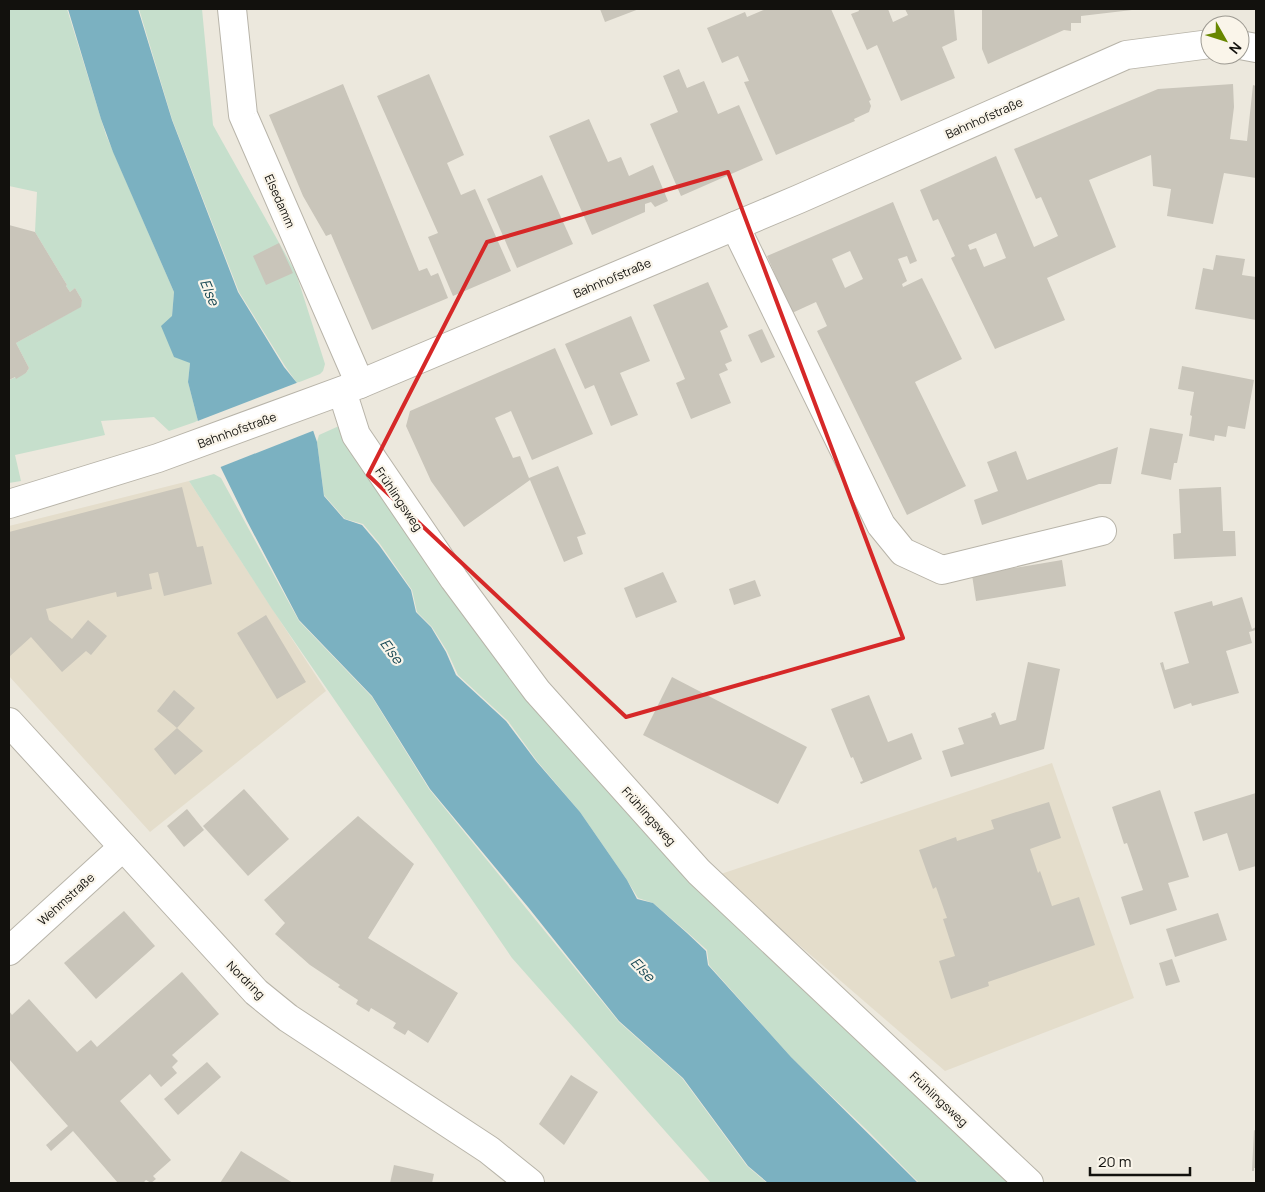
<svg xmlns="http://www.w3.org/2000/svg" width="1265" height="1192" font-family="Manrope,sans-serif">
<rect width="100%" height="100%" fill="#ece8dd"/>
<g fill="#e4ddcb">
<path d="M189,481l137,210 -176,141 -141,-156v-150z"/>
<path d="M1052,763l82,235 -189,73 -227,-196z"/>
</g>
<g fill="#c6dfcc">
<path d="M9,9h58l39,126 68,157 -2,24 18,47 -2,19 10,39 -29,10 -15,-14 -53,4 4,14 -90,20 6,26 -12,2v-103l17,-7 3,-5 -13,-25 64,-36 2,-7 -7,-12 -5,4 -4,-6 1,-1 -32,-53 2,-40 -28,-6z"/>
<path d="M139,9h63l11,116 83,148 29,91 -2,7 -3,3 -23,9 -12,-17 -46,-74 -67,-173z"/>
<path d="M339,426l144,213 529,544h-93l-50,-51 -78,-75 -82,-92 -2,-15 -20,-18 -34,-29 -15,-5 -11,-18 -47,-68 -43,-51 -29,-40 -50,-46 -11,-24 -15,-24 -15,-15 -5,-22 -32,-46 -17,-20 -18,-5 -21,-24 -7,-53 2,-7z"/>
<path d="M214,474l7,4 78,143 73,76 57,92 190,233 63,56 65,88 20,17h-56l-199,-225 -240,-349 -83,-128z"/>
</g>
<path fill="#7bb1c1" d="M68,9h70l34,111 66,172 46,75 13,16 20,59 7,54 20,23 18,6 17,20 32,45 5,22 15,15 15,25 10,23 50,46 30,40 44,51 47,68 10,19 16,4 34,30 19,18 2,14 83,92 127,126h-150l-20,-17 -65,-88 -64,-57 -91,-114 -98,-118 -58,-93 -73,-76 -52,-99 -49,-100 -10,-39 2,-19 -16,-6 -13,-31 11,-10 2,-24 -61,-140 -12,-33z"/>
<path fill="#ece8dd" d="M299,382l16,48 -97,38 -23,-46z"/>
<g fill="#c9c5ba" fill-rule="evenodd">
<path d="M600,9h39l-34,13z"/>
<path d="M766,9h65l40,91 -2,1 2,5 -2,6 -15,7 1,2 -79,34 -32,-73 5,-1 -11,-25 -16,7 -15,-35 38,-16 2,5z"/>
<path d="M858,9h30l5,13 15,-7 -3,-6h49l3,31 -15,7 13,31 -54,23 -24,-56 -10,5 -16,-36 8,-3z"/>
<path d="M982,9h150v1l-51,6v7h-10v8l-7,-1 -76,34 -6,-15z"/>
<path d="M679,69l8,19 17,-7 14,33 21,-9 24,55 -82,36 -31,-72 28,-12 -15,-36z"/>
<path d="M429,74l35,81 -17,8 14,32 14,-6 36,82 -58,25 -25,-59 10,-4 -61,-137z"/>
<path d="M343,84l76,187 8,-3 4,8 7,-3 10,25 -76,32 -41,-96 -5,2 -23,-40 -34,-81z"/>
<path d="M1233,84l1,23 -4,32 17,2 6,-56 3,1v92l-32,-5 -11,51 -46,-8 4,-27 -18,-3 -2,-31 -62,25 27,67 -69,31 18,42 -70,29 -44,-91 4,-2 -17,-37 -5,2 -13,-31 76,-34 38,91 24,-11 -17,-39 -5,2 -22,-50 144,-60zM996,233l10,25 -22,9 -8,-19 -6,2 -2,-5z"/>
<path d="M589,119l19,43 13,-5 8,19 24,-11 15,36 -13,6 -4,-5 -6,2v8l-53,23 -43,-99z"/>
<path d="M542,175l31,69 -56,24 -30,-69z"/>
<path d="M893,202l24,59 -7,3 -3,-8 -9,3 9,22 -5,3 1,3 19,-9 40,81 -47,23 51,104 -59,29 -90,-184 10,-5 -11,-24 -24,11 -25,-57zM850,251l13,28 -18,9 -13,-29z"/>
<path d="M9,225l26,7 32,53 -1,1 4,6 5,-4 7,12 -1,7 -65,36 13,25 -3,5 -10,6 -1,-2 -6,3z"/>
<path d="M279,243l14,30 -27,12 -13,-29z"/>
<path d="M1216,255l29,4 -3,16 14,2v43l-61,-11 8,-41 10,2z"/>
<path d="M708,282l20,45 -8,4 12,30 -7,3 3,6 -9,4 12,29 -40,16 -15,-36 9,-4 -32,-74z"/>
<path d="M631,316l19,45 -30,12 18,42 -27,11 -17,-41 -9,4 -20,-45z"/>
<path d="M762,329l13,28 -14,6 -13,-28z"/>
<path d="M555,348l38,86 -61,26 -21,-49 -16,7 18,40 7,-2 9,22 29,-12 28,68 -9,3 6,17 -19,8 -34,-82 -66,47 -33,-46 -25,-55 4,-15z"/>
<path d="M1182,366l72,14 -9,49 -17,-3 -2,11 -11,-2 -1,6 -25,-5 3,-20 -2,-1 4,-23 -16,-3z"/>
<path d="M1150,428l33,6 -6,29h-3l-3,17 -30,-6z"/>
<path d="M1118,447l-7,37h-12l-117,41 -8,-25 24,-9 -11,-29 29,-11 11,29z"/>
<path d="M182,487l15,60 6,-1 9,38 -48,12 -6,-24 -9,2 3,15 -35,8 -1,-5 -70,17 3,11 23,19 16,-19 19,16 -16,19 -5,-4 -24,21 -31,-35 -22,20v-125z"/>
<path d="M1221,487l2,44h12l1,25 -62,3 -1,-25 8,-1 -2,-44z"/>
<path d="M1062,560l4,26 -90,15 -4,-26z"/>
<path d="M663,572l14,30 -41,16 -12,-30z"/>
<path d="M755,580l6,16 -27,9 -5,-16z"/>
<path d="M1242,597l10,32 4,-2v3l-7,2 3,11 -26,8 13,42 -47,13 -1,-3 -17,6 -14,-46 3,-1 2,8 24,-7 -15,-51 38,-11 1,5z"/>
<path d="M266,615l40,67 -29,17 -40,-66z"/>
<path d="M1028,662l32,7 -16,80 -93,28 -9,-26 22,-7 -6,-16 34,-11 -1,-3 4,-2 5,13 16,-5z"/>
<path d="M672,677l135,70 -29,57 -135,-69z"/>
<path d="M174,690l21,18 -18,20 26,23 -28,24 -21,-26 23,-21 -20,-17z"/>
<path d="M869,695l19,47 24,-9 10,26 -61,25 -1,-2 3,-1 -10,-24 -2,1 -20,-49z"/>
<path d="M244,789l45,50 -41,37 -45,-50z"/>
<path d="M1160,790l29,87 -21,6 9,27 -47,15 -9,-28 22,-7 -16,-47 -3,1 -12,-37z"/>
<path d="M1256,793v73l-17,5 -12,-38 -24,8 -9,-29z"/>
<path d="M1049,802l12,36 -31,11 8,24 2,-2 12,35 27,-9 16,48 -107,37 1,4 -38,13 -12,-38 16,-5 -12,-37 4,-1 -11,-31 -3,2 -14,-39 37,-13 1,4 37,-12 -3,-9z"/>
<path d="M187,809l17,21 -20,17 -17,-21z"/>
<path d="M358,816l56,48 -46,74 90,55 -30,50 -20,-13 -3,5 -12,-7 3,-5 -25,-15 -2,4 -13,-8 2,-4 -20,-13 2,-2 -30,-20 -35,-31 10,-11 -21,-23z"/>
<path d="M124,911l31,35 -59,53 -32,-36z"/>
<path d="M1218,913l9,27 -52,17 -9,-28z"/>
<path d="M1172,959l8,23 -14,4 -7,-23z"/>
<path d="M182,972l37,42 -47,41 6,6 -6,6 5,6 -16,14 -11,-13 -30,27 51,59 -18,16 3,3 -5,4 -5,-3 -3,3h-25l-45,-52 -22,20 -5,-6 22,-19 -59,-67v-48l3,4 17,-16 48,53 14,-12 6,7z"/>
<path d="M207,1062l14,15 -43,38 -14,-16z"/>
<path d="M571,1075l27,17 -34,53 -25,-21z"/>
<path d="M1254,1130l2,1v37h-2v3h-2z"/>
<path d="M241,1151l52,32h-73z"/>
<path d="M394,1165l40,9 -2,9h-42z"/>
</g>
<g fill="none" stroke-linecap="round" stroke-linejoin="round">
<g stroke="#b8b4a9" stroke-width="30">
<g id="minor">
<path d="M232,9l11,106 117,269"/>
<path d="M1240,45l16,3"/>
<path d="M735,226l146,299 22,27 39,18 160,-39"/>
<path d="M342,391l14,44 98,144 83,112 162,181 330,311"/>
<path d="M9,504l149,-46 202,-74 439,-185 327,-144 84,-11"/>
<path d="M9,722l247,270 32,26 201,132 41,33"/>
<path d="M9,951l114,-104"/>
</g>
</g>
<use href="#minor" stroke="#fff" stroke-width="28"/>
</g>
<path fill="none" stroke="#d62828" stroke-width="4" stroke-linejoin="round" d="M728,172l175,466 -277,79 -258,-242 119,-233z"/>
<g text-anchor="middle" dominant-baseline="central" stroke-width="4.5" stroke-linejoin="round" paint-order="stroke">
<g font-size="12" fill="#12110d" stroke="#faf5ea">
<text transform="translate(984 118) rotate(-24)">Bahnhofstraße</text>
<text transform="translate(280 201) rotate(66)">Elsedamm</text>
<text transform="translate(612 278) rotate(-23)">Bahnhofstraße</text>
<text transform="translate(237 430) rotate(-20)">Bahnhofstraße</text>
<text transform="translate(399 499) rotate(56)">Frühlingsweg</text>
<text transform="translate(649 816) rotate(48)">Frühlingsweg</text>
<text transform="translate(66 899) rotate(-42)">Wehmstraße</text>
<text transform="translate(246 980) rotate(45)">Nordring</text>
<text transform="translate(939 1099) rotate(43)">Frühlingsweg</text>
</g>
<g font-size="14" font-style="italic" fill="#154652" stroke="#faf5ea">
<text transform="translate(210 292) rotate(67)">Else</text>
<text transform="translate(392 651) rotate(53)">Else</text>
<text transform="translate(643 969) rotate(46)">Else</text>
</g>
</g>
<rect width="1265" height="1192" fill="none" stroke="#12110d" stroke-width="20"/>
<g transform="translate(1225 40) rotate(129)"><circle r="24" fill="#faf5ea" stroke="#9d9a92"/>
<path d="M0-4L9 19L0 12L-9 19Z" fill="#688700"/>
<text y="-8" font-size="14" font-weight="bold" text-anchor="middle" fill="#12110d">N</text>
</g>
<path d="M1090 1167v8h100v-8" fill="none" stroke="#12110d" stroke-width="2.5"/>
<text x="1098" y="1167" font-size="15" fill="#12110d" stroke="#faf5ea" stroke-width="4" paint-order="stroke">20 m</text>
</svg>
